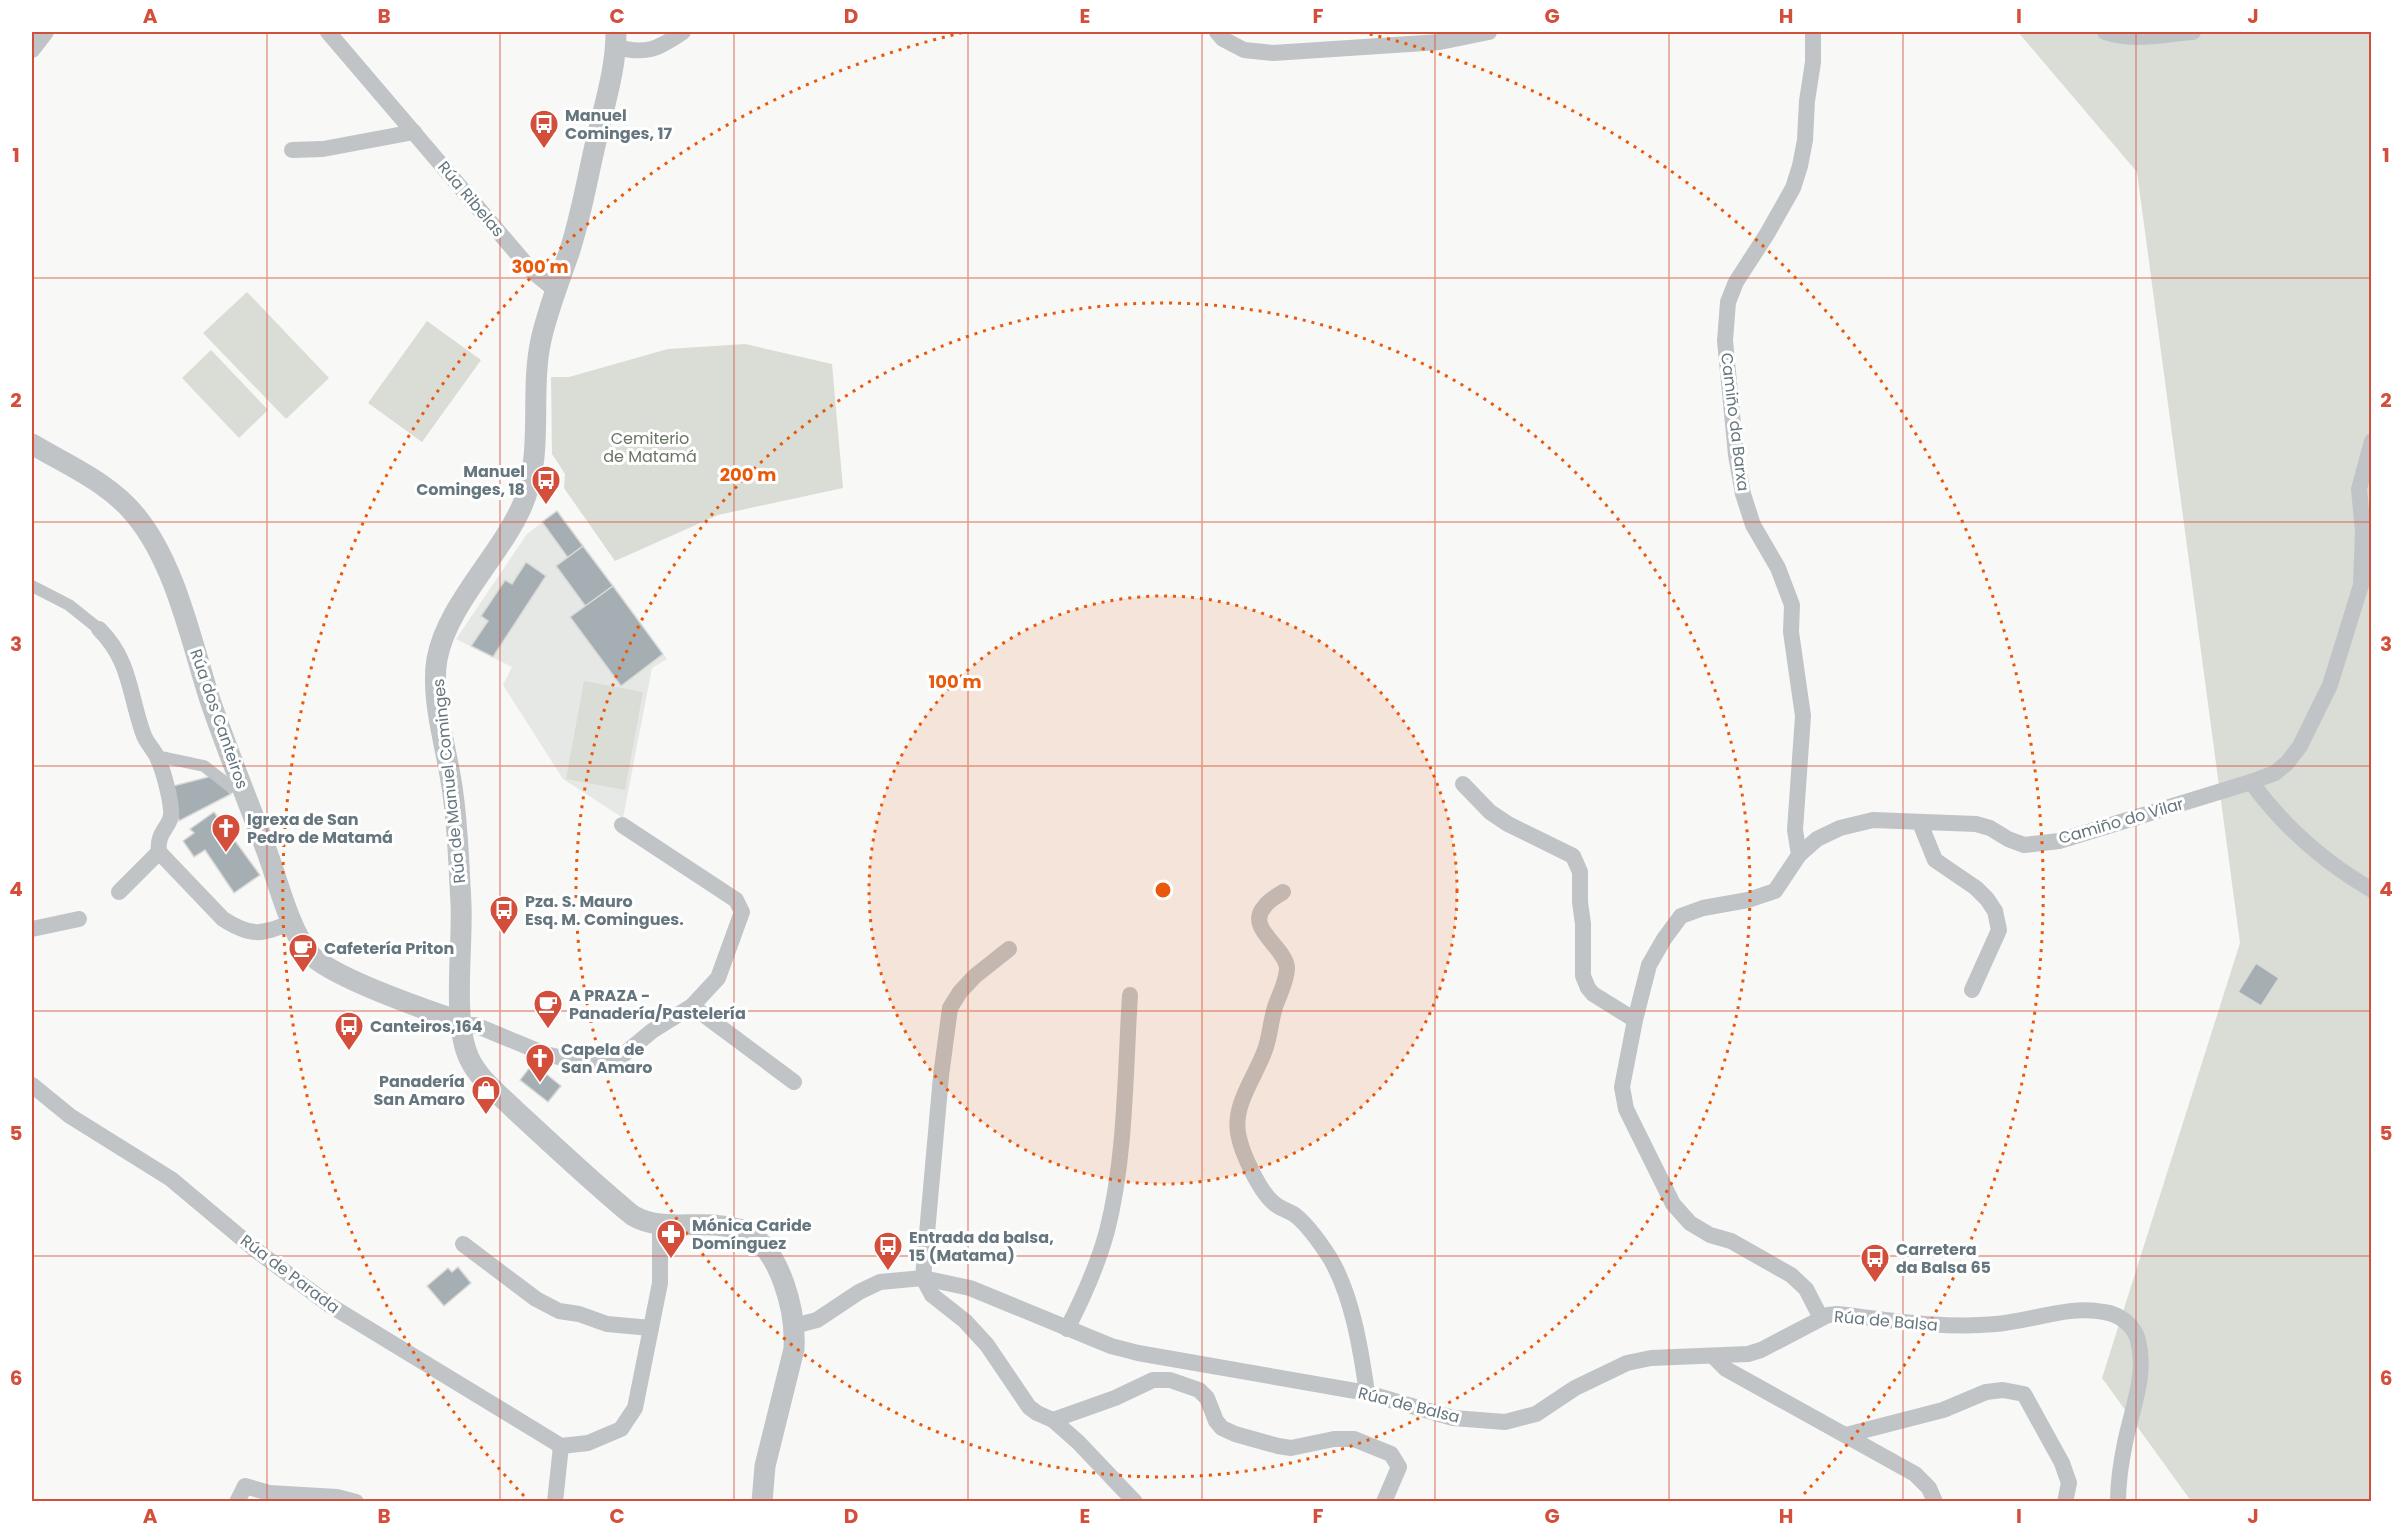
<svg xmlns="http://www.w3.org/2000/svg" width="2403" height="1533" font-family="Poppins,sans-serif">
<rect width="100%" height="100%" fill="#f8f8f6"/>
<path fill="#e6e8e6" d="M557,511l110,148 -15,9 -29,150 -60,-39 -60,-94 9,-18 -56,-28 71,-105z"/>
<g fill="#d9ddd6">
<path d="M2018,32h353v1469h-180l-89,-123 138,-435 -103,-771z"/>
<path d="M247,292l82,86 -43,41 -83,-86z"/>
<path d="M427,321l54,39 -59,82 -54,-39z"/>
<path d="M745,344l87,20 11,124 -125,27 -103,46 -51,-73 1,-14 -13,-20 -1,-77h18l99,-28z"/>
<path d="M211,350l57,60 -29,28 -57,-60z"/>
<path d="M584,681l59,11 -18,98 -59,-11z"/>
</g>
<g fill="#a5aeb2" stroke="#dadad8" stroke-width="1.5">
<path d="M557,511l26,35 -15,12 -26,-36z"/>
<path d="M583,546l30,40 -27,21 -30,-41z"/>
<path d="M526,562l20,14 -53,81 -22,-11 17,-25 -7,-5 24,-36 7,4z"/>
<path d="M613,586l50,68 -42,32 -51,-69z"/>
<path d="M212,776l19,18 -52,27 -10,-34z"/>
<path d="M214,812l46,63 -26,18 -29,-43 -11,7 -11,-16 11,-8 -4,-4z"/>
<path d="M2256,963l23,15 -18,28 -23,-14z"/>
<path d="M533,1063l28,23 -13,16 -28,-22z"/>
<path d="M458,1267l13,16 -27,23 -17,-20 21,-18 4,4z"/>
</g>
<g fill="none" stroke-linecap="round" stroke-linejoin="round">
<g stroke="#c0c4c7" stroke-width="12">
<path d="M32,586l37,19 30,24"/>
<path d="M157,756l47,10 27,21 10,-3"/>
</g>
<g stroke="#c0c4c7" stroke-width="16">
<path d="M328,32l204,239 22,18"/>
<path d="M1217,32l6,7 21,11 29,3 167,-11 49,-10"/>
<path d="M2105,32c28,10 59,2 88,0"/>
<path d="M616,47c31,8 42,2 67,-15"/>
<path d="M32,50l14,-18"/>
<path d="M292,150l31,-1 91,-17"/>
<path d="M99,629c32,32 30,65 44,104 3,10 10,15 14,24 6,12 13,39 14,53 2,17 -15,20 -12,42l64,67c30,19 38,15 70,3"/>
<path d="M2251,782c33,45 72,80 121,108"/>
<path d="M1463,784l27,28 18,12 65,32 7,16v30l3,22v52l5,12 5,6 42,26"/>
<path d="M1920,823l15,37 41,28 11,11 8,12 4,19 -27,60"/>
<path d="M1799,855l-4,-25 8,-114 -12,-84 1,-27 -14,-37 -25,-43 -10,-31 -7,-39 -11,-114 3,-39 8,-20 31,-48 26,-46 7,-22 5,-26 2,-39 6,-39v-30"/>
<path d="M119,892l40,-40"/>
<path d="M1283,892c-6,4 -14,8 -18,14 -21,22 21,41 22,62 0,13 -8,27 -12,39 -4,13 -5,27 -9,40 -9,28 -33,56 -28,86 3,19 22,60 37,71 6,5 14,7 20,11 14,11 26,29 35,43 22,37 31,92 37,135"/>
<path d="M32,929l47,-10"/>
<path d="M1009,949l-34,27 -15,16 -10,16 -9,68 -18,202 9,17 33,26 22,24 42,62 8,6 16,7 25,22 57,60"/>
<path d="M692,1006l102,76"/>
<path d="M460,1025h15l70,29 54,12 12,-1 41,-34 40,-25 26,-28 24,-66 -6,-12 -114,-75"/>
<path d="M32,1085l38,31 101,63 86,72 74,55 230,140 27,-3 33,-14 14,-21 25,-125v-58"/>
<path d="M463,1244l73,55 23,12 20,3 28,10 44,4"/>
<path d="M1821,1318l-15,-29 -15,-14 -60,-34 -21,-6 -20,-12 -17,-19 -47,-95 -4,-22 13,-67 14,-55 15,-26 17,-23 22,-8 45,-8 27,-9 24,-36 18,-16 23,-11 33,-8 103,4 14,4 18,11 16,6 35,-4 192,-59 24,-9 12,-10 13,-17 30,-61 31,-100 2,-53 -4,-43 13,-48"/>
<path d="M794,1326l23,-6 42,-28 21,-10 43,-4 47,10 141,58 27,7 229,40 86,25 52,4 31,-8 39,-26 52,-25 24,-5 97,-4 13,-4 67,-35 9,-1c53,6 106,15 159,10 36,-3 73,-19 108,-12 15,2 30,13 34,28 9,35 -6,68 -13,103 -4,19 -7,38 -7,59"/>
<path d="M1067,1329c16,-31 31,-65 40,-98 19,-74 18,-159 23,-236"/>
<path d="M1713,1356l13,13 189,105 14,14 6,14"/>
<path d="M1053,1420l62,-22 38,-18h17l29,10 8,8 9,23 6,7 13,6 43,12 13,2 43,-9h20l37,15 8,13 -15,35"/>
<path d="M1846,1435l97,-25 43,-18 17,-2 21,4 38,69 7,20 -4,19"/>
<path d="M237,1502l8,-16 24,7 68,4 19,5"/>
<path d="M555,1502l6,-56"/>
</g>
<g stroke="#c0c4c7" stroke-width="21">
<path d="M616,32c0,35 -10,67 -18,101 -10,40 -16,81 -29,120 -10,29 -21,56 -28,87 -12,55 4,113 -19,166 -22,50 -75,99 -85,153 -7,41 11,93 16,135 5,36 6,73 8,110 2,42 -9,118 8,154 10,22 31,37 47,53 38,35 76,71 116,104 24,15 54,8 81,10 10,1 22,2 32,6 36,19 51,80 49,118l-29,117 -3,36"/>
<path d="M32,444c35,21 78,39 104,72 40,49 55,125 74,184 17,50 37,99 56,149 11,29 24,82 43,104 20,23 112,55 144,66l7,6"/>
</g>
</g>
<path fill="none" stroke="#d44f3b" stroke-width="1.5" stroke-opacity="0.55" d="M267,32v1470M500,32v1470M734,32v1470M968,32v1470M1202,32v1470M1435,32v1470M1669,32v1470M1903,32v1470M2136,32v1470M32,278h2340M32,522h2340M32,766h2340M32,1011h2340M32,1256h2340"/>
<circle cx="1163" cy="890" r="294" fill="#e8590c" fill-opacity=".12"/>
<g fill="none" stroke="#e8590c" stroke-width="3" stroke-dasharray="3 6">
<circle cx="1163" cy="890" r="294"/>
<circle cx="1163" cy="890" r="587"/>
<path d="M524 1496A881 881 0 0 1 965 32M1361 32A881 881 0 0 1 1802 1496"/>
</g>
<defs>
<g id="bus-pin" transform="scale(1.5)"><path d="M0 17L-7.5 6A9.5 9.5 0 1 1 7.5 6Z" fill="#d44f3b" stroke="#fff"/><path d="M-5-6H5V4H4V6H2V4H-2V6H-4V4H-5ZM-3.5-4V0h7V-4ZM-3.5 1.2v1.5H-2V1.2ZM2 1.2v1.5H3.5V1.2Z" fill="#fff"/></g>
<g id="church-pin" transform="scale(1.5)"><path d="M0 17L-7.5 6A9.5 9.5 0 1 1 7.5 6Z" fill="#d44f3b" stroke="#fff"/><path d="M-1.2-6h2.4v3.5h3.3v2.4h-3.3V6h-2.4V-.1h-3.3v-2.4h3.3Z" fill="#fff"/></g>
<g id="cafe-pin" transform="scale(1.5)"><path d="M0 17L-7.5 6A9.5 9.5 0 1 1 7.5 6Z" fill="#d44f3b" stroke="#fff"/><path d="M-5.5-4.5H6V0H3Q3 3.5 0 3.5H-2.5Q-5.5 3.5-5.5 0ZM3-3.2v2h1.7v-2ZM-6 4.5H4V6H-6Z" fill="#fff"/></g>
<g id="shop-pin" transform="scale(1.5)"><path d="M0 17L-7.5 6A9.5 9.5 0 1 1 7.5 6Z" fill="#d44f3b" stroke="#fff"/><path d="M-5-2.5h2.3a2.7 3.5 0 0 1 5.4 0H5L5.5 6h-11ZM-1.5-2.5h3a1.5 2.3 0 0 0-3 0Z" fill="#fff"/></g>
<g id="pharmacy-pin" transform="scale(1.5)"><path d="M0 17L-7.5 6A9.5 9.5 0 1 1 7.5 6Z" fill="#d44f3b" stroke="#fff"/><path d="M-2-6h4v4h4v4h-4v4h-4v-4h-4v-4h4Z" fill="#fff"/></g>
</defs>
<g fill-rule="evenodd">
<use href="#bus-pin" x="544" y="124"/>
<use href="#bus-pin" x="546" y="480"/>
<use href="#church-pin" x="226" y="828"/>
<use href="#bus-pin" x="504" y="910"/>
<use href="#cafe-pin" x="303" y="948"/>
<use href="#cafe-pin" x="548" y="1004"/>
<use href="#bus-pin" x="349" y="1026"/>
<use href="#church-pin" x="540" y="1058"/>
<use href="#shop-pin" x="486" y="1090"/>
<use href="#pharmacy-pin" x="671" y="1234"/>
<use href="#bus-pin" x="888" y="1246"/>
<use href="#bus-pin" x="1875" y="1258"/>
</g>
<g text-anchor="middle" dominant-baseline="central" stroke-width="6" stroke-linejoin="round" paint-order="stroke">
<g font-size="16" font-weight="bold" fill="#66767e" stroke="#fff" text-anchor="start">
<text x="565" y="115">Manuel<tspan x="565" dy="18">Cominges, 17</tspan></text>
<text x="525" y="471" text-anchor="end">Manuel<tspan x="525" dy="18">Cominges, 18</tspan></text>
<text x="247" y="819">Igrexa de San<tspan x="247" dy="18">Pedro de Matamá</tspan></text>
<text x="525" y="901">Pza. S. Mauro<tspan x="525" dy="18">Esq. M. Comingues.</tspan></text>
<text x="324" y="948">Cafetería Priton</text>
<text x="569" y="995">A PRAZA -<tspan x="569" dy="18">Panadería/Pastelería</tspan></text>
<text x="370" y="1026">Canteiros,164</text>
<text x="561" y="1049">Capela de<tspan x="561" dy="18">San Amaro</tspan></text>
<text x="465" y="1081" text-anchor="end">Panadería<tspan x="465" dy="18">San Amaro</tspan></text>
<text x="692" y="1225">Mónica Caride<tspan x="692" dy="18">Domínguez</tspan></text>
<text x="909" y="1237">Entrada da balsa,<tspan x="909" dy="18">15 (Matama)</tspan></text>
<text x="1896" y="1249">Carretera<tspan x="1896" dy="18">da Balsa 65</tspan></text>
</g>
<g font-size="16" fill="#66767e" stroke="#fff">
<text transform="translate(471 199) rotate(50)">Rúa Ribelas</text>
<text transform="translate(1735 422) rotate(83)">Camiño da Barxa</text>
<text transform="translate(219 719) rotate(71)">Rúa dos Canteiros</text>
<text transform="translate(449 781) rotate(-96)">Rúa de Manuel Cominges</text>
<text transform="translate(2121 821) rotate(-16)">Camiño do Vilar</text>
<text transform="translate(290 1274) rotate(37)">Rúa de Parada</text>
<text transform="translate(1886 1321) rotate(5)">Rúa de Balsa</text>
<text transform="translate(1409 1405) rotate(14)">Rúa de Balsa</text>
</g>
<g font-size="16" fill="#697764" stroke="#fff">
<text x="650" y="438">Cemiterio<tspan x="650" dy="18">de Matamá</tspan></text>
</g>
</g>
<circle cx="1163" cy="890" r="9" fill="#e8590c" stroke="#fff" stroke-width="3"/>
<g font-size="18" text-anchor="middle" font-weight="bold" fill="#e8590c" stroke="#fff" stroke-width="6" stroke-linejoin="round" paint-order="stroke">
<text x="540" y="273">300 m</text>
<text x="748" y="481">200 m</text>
<text x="955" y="688">100 m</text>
</g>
<rect width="2403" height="1533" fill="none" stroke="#ffffff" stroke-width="66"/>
<rect x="33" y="33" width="2337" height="1467" fill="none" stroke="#d44f3b" stroke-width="2"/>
<g font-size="20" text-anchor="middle" font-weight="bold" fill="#d44f3b">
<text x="150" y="23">A</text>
<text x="384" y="23">B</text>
<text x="617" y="23">C</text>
<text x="851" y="23">D</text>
<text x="1085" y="23">E</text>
<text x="1318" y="23">F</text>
<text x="1552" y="23">G</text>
<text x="1786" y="23">H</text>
<text x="2019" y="23">I</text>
<text x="2253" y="23">J</text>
<text x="16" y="162">1</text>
<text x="2386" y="162">1</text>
<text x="16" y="407">2</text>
<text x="2386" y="407">2</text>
<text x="16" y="651">3</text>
<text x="2386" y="651">3</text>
<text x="16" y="896">4</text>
<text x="2386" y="896">4</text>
<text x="16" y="1140">5</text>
<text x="2386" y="1140">5</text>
<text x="16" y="1385">6</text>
<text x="2386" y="1385">6</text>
<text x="150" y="1523">A</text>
<text x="384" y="1523">B</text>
<text x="617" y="1523">C</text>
<text x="851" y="1523">D</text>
<text x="1085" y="1523">E</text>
<text x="1318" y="1523">F</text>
<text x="1552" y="1523">G</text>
<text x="1786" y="1523">H</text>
<text x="2019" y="1523">I</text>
<text x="2253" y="1523">J</text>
</g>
</svg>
